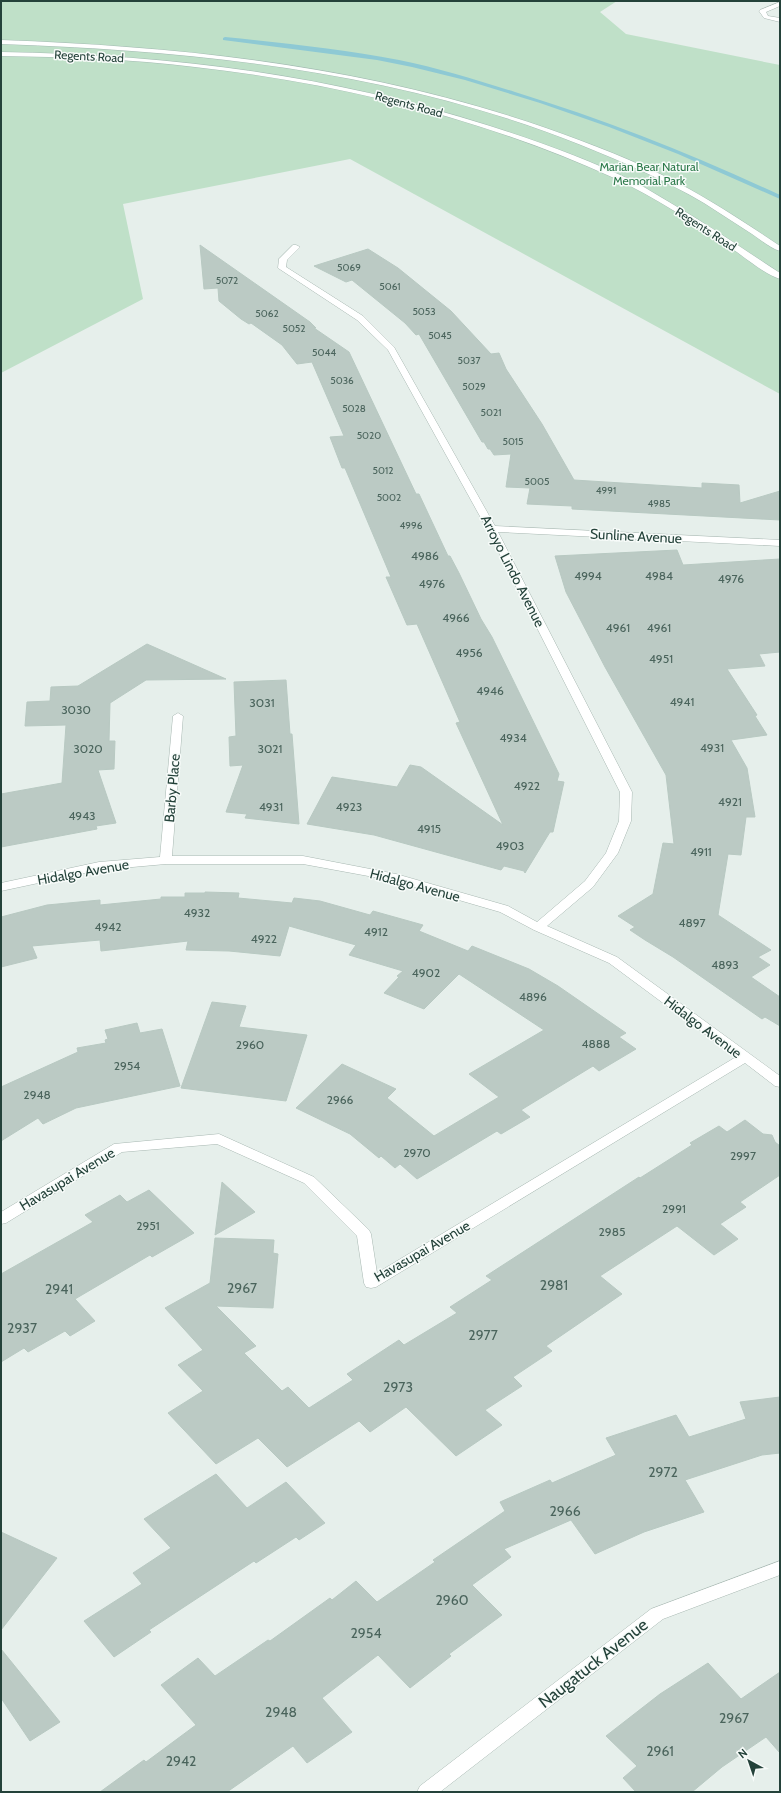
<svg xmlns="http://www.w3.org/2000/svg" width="781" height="1793" font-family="Cabin,sans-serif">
<rect width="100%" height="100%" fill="#e6efeb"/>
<path fill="#bfe0c8" d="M1,1h616l-17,11 26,22 154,31v329l-430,-235 -227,45 20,95 -142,74z"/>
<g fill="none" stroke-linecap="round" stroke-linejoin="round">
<path fill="#8ec9d4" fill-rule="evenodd" d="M225,37c58,6 117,12 174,23 39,8 78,20 116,32 91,28 179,63 265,103v4l-102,-45 -69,-27 -69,-24 -75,-23 -53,-13 -35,-7 -154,-20v-2z"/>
</g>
<g fill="#bbcac4" stroke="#b8c9c2">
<path d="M200,245l110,77 6,6h-2l35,24 67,142h3l29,62h2l9,17 22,46 11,18 67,137 -2,7 7,1 -11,50h-3l-25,41 -1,-2 -20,-5 -3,4 -127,-35 -67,-11 25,-47 65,10 13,-22 11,2 82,58 -47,-102 4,-1 -43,-98 -10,1 -21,-48h5l-46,-109h-3l-12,-31 14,-1 -32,-74 -15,2 -15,-19 -31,-22 -2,1 -8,-5 -22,-18 -1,-13 -14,1z"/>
<path d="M368,249l30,19 53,43 40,43 8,-1 7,16 36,55 32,56 128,8v-5l37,2 1,18 40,-12v29l-208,-11v-3l-45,-2 3,-16 -24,-1 5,-33 -17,1 -4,-6h-2l-4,-7h-2l-63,-108 -3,1 -11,-12 -53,-43 -6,2 -32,-16z"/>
<path d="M677,550l6,15 97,-6v93l-21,2 6,12 -38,3 30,46 -2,1 12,19 -36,5 16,28 8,49h-9l-5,38 -13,-1 -10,61 53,35 -13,7 12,8 -19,12 29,20v29l-15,-9 -3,2 -89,-62 -28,-17 -15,-10 5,-3 -17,-11 35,-22 10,-51 11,1 -8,-69 -61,-108 -39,-75 -11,-36z"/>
<path d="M147,644l79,35 -80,1 -36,23 -1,38h6l-1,28 -16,1 18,53 -20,3 1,3 -96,18v-53l61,-11 4,-58 -41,1 2,-24 23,-1 1,-14 27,-1z"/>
<path d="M286,680l4,54h2l7,90 -54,-6 2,-4 -21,-2 17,-47 -13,1 -1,-29 7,-1 -2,-54z"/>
<path d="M205,892l34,1 -1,5 54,5 2,-5 26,3 50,14 3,-4 50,14 -4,6 49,20 4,-5 57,23 29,17 68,47 -7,4 17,12 -37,22 -6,-5 -72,44 9,7 -29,17 -4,-3 -80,48 -17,-15 -5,4 -14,-12 -2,2 -29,-24 -54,-26 46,-44 54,25 -9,9 47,38 65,-39 -30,-23 75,-44 -85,-56 -35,35 -40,-16 15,-16 -2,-1 6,-5 -54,-16 7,-10 -67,-19 -9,30 -51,-5 -43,-1 2,-9 -87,10 -1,-11 -68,6 5,12 -36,9v-50l46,-12 53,-5v5l61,-6v-2h24v-4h20z"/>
<path d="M212,1002l34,4 -7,21 68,8 -21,66 -105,-13z"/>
<path d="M137,1023l3,10 22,-4 18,57 -104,22 -33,16 -5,-6 -37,23v-54l77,-35 -1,-4 29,-5 -1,-3 3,-1 -3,-9z"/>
<path d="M745,1120l18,14 9,1 3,7 5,4v29l-40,27 6,5 -26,17 18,15 -24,16 -37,-29 -77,50 22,18 -76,52 6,5 -39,26 9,9 -37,24 17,15 -46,31 -50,-49 -36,25 -11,-11 -72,46 -29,-29 -42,26 -48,-51 35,-22 -25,-26 25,-15 -38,-42 45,-25 5,-45 59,2 -1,13 5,1 -5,54 -57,-2 40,40 -12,7 38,38 6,-4 21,21 44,-28 -6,-6 52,-34 5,5 53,-32 -7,-6 42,-27 -6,-4 153,-99 1,1 52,-33 -2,-2 29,-17 8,6z"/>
<path d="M222,1182l33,30 -40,23z"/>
<path d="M149,1190l45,43 -42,24 -2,-2 -75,44 20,22 -25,15 -5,-5 -37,21 -4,-4 -23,14v-88l92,-52 -8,-7 35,-20 7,7z"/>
<path d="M780,1397v56l-18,2 -77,25 19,32 -60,20 -49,22 -24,-34 -67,29 7,8 -39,28 30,30 -53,39 2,2 -41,32 -32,-33 -56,43 30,34 -45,31 -14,-17 -66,46h-127l44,-32 2,2 50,-37 -35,-40 37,-27 17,18 53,-36 2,1 60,-43 2,2 24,-19 21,21 58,-40 -2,-2 72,-49 -5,-9 50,-22 2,3 64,-28 -10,-17 70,-23 13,22 57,-18 -6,-17z"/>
<path d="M216,1474l31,34 39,-26 39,41 -26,17 -3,-3 -40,26 -2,-2 -105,69 2,2 -37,25 -30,-36 58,-37 -9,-11 38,-25 -27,-29z"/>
<path d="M1,1532l56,26 -56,72z"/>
<path d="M1,1649l59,73 -30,19 -29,-43z"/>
<path d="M708,1663l33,36 39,-27v81l-14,-16 -44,30 -30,25h-56l-13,-14 14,-12 -31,-30 54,-42z"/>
</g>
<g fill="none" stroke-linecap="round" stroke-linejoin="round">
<g stroke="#a8b8b2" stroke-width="1">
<g id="minor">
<path d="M780,2v4l-14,6 2,4 12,2v4l-16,-4 -5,-7 1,-1z"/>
<path d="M293,245h3l4,2 -13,13 -1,7 77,49 31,31 101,179 285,14v6l-282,-14 134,260 -1,29 -13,32 -25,34 -46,39 70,31 163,119v11l-5,-1 -30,-23 -369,224 -5,1 -5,-1 -2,-4 -7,-47 -53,-53 -87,-39 -95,8 -116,71 -5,1v-12l113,-68 105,-10 95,43 55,53 2,4 6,39 359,-216 -127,-94 -75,-33 -34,-18 -110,-32 -87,-16h-137l-67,6 -98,21v-8l98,-21 61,-5 13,-141 5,-3 5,3 -11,140h131l93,18 112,32 29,16 48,-41 21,-28 13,-32 1,-29 -133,-263 -99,-179 -31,-30 -79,-52 1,-9z"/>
<path d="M780,1561v14l-117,44 -223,173h-23l3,-6 231,-177z"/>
</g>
</g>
<g stroke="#a4bbb3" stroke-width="1">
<g id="secondary">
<path d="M1,40c188,7 366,26 545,88 45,16 90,33 132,55 36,19 69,41 102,63v5c-10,-3 -19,-11 -28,-17 -16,-10 -32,-21 -48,-31 -39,-23 -81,-41 -123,-58 -184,-74 -384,-94 -580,-101z"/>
<path d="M1,52c171,3 326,22 489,74 50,16 100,34 147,57 11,6 21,13 32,19 38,22 74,47 111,71v6c-16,-5 -34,-21 -49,-31 -37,-25 -76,-51 -117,-70 -132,-60 -275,-95 -419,-111 -64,-8 -129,-10 -194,-11z"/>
</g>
</g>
<use href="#minor" fill="#fff" fill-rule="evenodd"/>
<use href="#secondary" fill="#fff" fill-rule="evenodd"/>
</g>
<g text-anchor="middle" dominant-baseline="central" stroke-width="3" stroke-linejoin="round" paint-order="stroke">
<g font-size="10" fill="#4a645c">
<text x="349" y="267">5069</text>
<text x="227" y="280">5072</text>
<text x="390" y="286">5061</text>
<text x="424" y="311">5053</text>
<text x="267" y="313">5062</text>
<text x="294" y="328">5052</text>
<text x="440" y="335">5045</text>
<text x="324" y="352">5044</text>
<text x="469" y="360">5037</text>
<text x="342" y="380">5036</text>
<text x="474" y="386">5029</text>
<text x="354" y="408">5028</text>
<text x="491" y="412">5021</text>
<text x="369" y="435">5020</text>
<text x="513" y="441">5015</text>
<text x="383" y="470">5012</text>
<text x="537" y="481">5005</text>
<text x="606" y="490">4991</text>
<text x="389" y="497">5002</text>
<text x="659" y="503">4985</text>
<text x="411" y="525">4996</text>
</g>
<g font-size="12" fill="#24423a" stroke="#f7fbf9">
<text transform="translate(89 56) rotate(3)">Regents Road</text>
<text transform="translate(409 104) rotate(15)">Regents Road</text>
<text transform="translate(706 229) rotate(33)">Regents Road</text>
</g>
<g font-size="12" fill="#2d7a4b" stroke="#f7fbf9">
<text x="649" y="166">Marian Bear Natural<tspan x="649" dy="14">Memorial Park</tspan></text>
</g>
<g font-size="12" fill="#4a645c">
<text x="425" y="555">4986</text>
<text x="588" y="575">4994</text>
<text x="659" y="575">4984</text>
<text x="731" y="578">4976</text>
<text x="432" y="583">4976</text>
<text x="456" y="617">4966</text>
<text x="618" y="627">4961</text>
<text x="659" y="627">4961</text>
<text x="469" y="652">4956</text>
<text x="661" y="658">4951</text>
<text x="490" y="690">4946</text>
<text x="682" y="701">4941</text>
<text x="262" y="702">3031</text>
<text x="76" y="709">3030</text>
<text x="513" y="737">4934</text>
<text x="712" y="747">4931</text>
<text x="88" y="748">3020</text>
<text x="270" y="748">3021</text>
<text x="527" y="785">4922</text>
<text x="730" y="801">4921</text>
<text x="271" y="806">4931</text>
<text x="349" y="806">4923</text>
<text x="82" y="815">4943</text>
<text x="429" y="828">4915</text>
<text x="510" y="845">4903</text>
<text x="701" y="851">4911</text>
<text x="197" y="912">4932</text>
<text x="692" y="922">4897</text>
<text x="108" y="926">4942</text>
<text x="376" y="931">4912</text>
<text x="264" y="938">4922</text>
<text x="725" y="964">4893</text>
<text x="426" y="972">4902</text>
<text x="533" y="996">4896</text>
<text x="596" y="1043">4888</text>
<text x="250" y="1044">2960</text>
<text x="127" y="1065">2954</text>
<text x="37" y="1094">2948</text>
<text x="340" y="1099">2966</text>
<text x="417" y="1152">2970</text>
<text x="743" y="1155">2997</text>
<text x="674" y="1208">2991</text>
<text x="148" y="1225">2951</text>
<text x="612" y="1231">2985</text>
</g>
<g font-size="14" fill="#24423a" stroke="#f7fbf9">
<text transform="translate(636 536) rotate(3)">Sunline Avenue</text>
<text transform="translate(513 571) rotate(63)">Arroyo Lindo Avenue</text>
<text transform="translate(172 788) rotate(-85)">Barby Place</text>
<text transform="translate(83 872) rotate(-10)">Hidalgo Avenue</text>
<text transform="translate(415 885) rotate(15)">Hidalgo Avenue</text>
<text transform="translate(703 1027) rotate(37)">Hidalgo Avenue</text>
<text transform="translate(67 1179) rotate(-31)">Havasupai Avenue</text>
<text transform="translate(422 1251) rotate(-30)">Havasupai Avenue</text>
</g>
<g font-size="14" fill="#4a645c">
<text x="554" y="1285">2981</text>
<text x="242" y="1288">2967</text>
<text x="59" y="1289">2941</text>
<text x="22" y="1328">2937</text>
<text x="483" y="1335">2977</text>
<text x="398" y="1387">2973</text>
<text x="663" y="1472">2972</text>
<text x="565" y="1511">2966</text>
<text x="452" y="1600">2960</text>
<text x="366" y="1633">2954</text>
<text x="281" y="1712">2948</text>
<text x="734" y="1718">2967</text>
<text x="660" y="1751">2961</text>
<text x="181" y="1761">2942</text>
</g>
<g font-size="17" fill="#24423a" stroke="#f7fbf9">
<text transform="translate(593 1663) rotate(-38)">Naugatuck Avenue</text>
</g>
</g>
<rect width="781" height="1793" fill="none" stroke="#24423a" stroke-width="4"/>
<g transform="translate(749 1761) rotate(320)" stroke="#f7fbf9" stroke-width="3" paint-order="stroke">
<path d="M0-3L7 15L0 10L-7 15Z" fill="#24423a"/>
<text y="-6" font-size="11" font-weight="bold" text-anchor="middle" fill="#24423a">N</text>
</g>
</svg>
